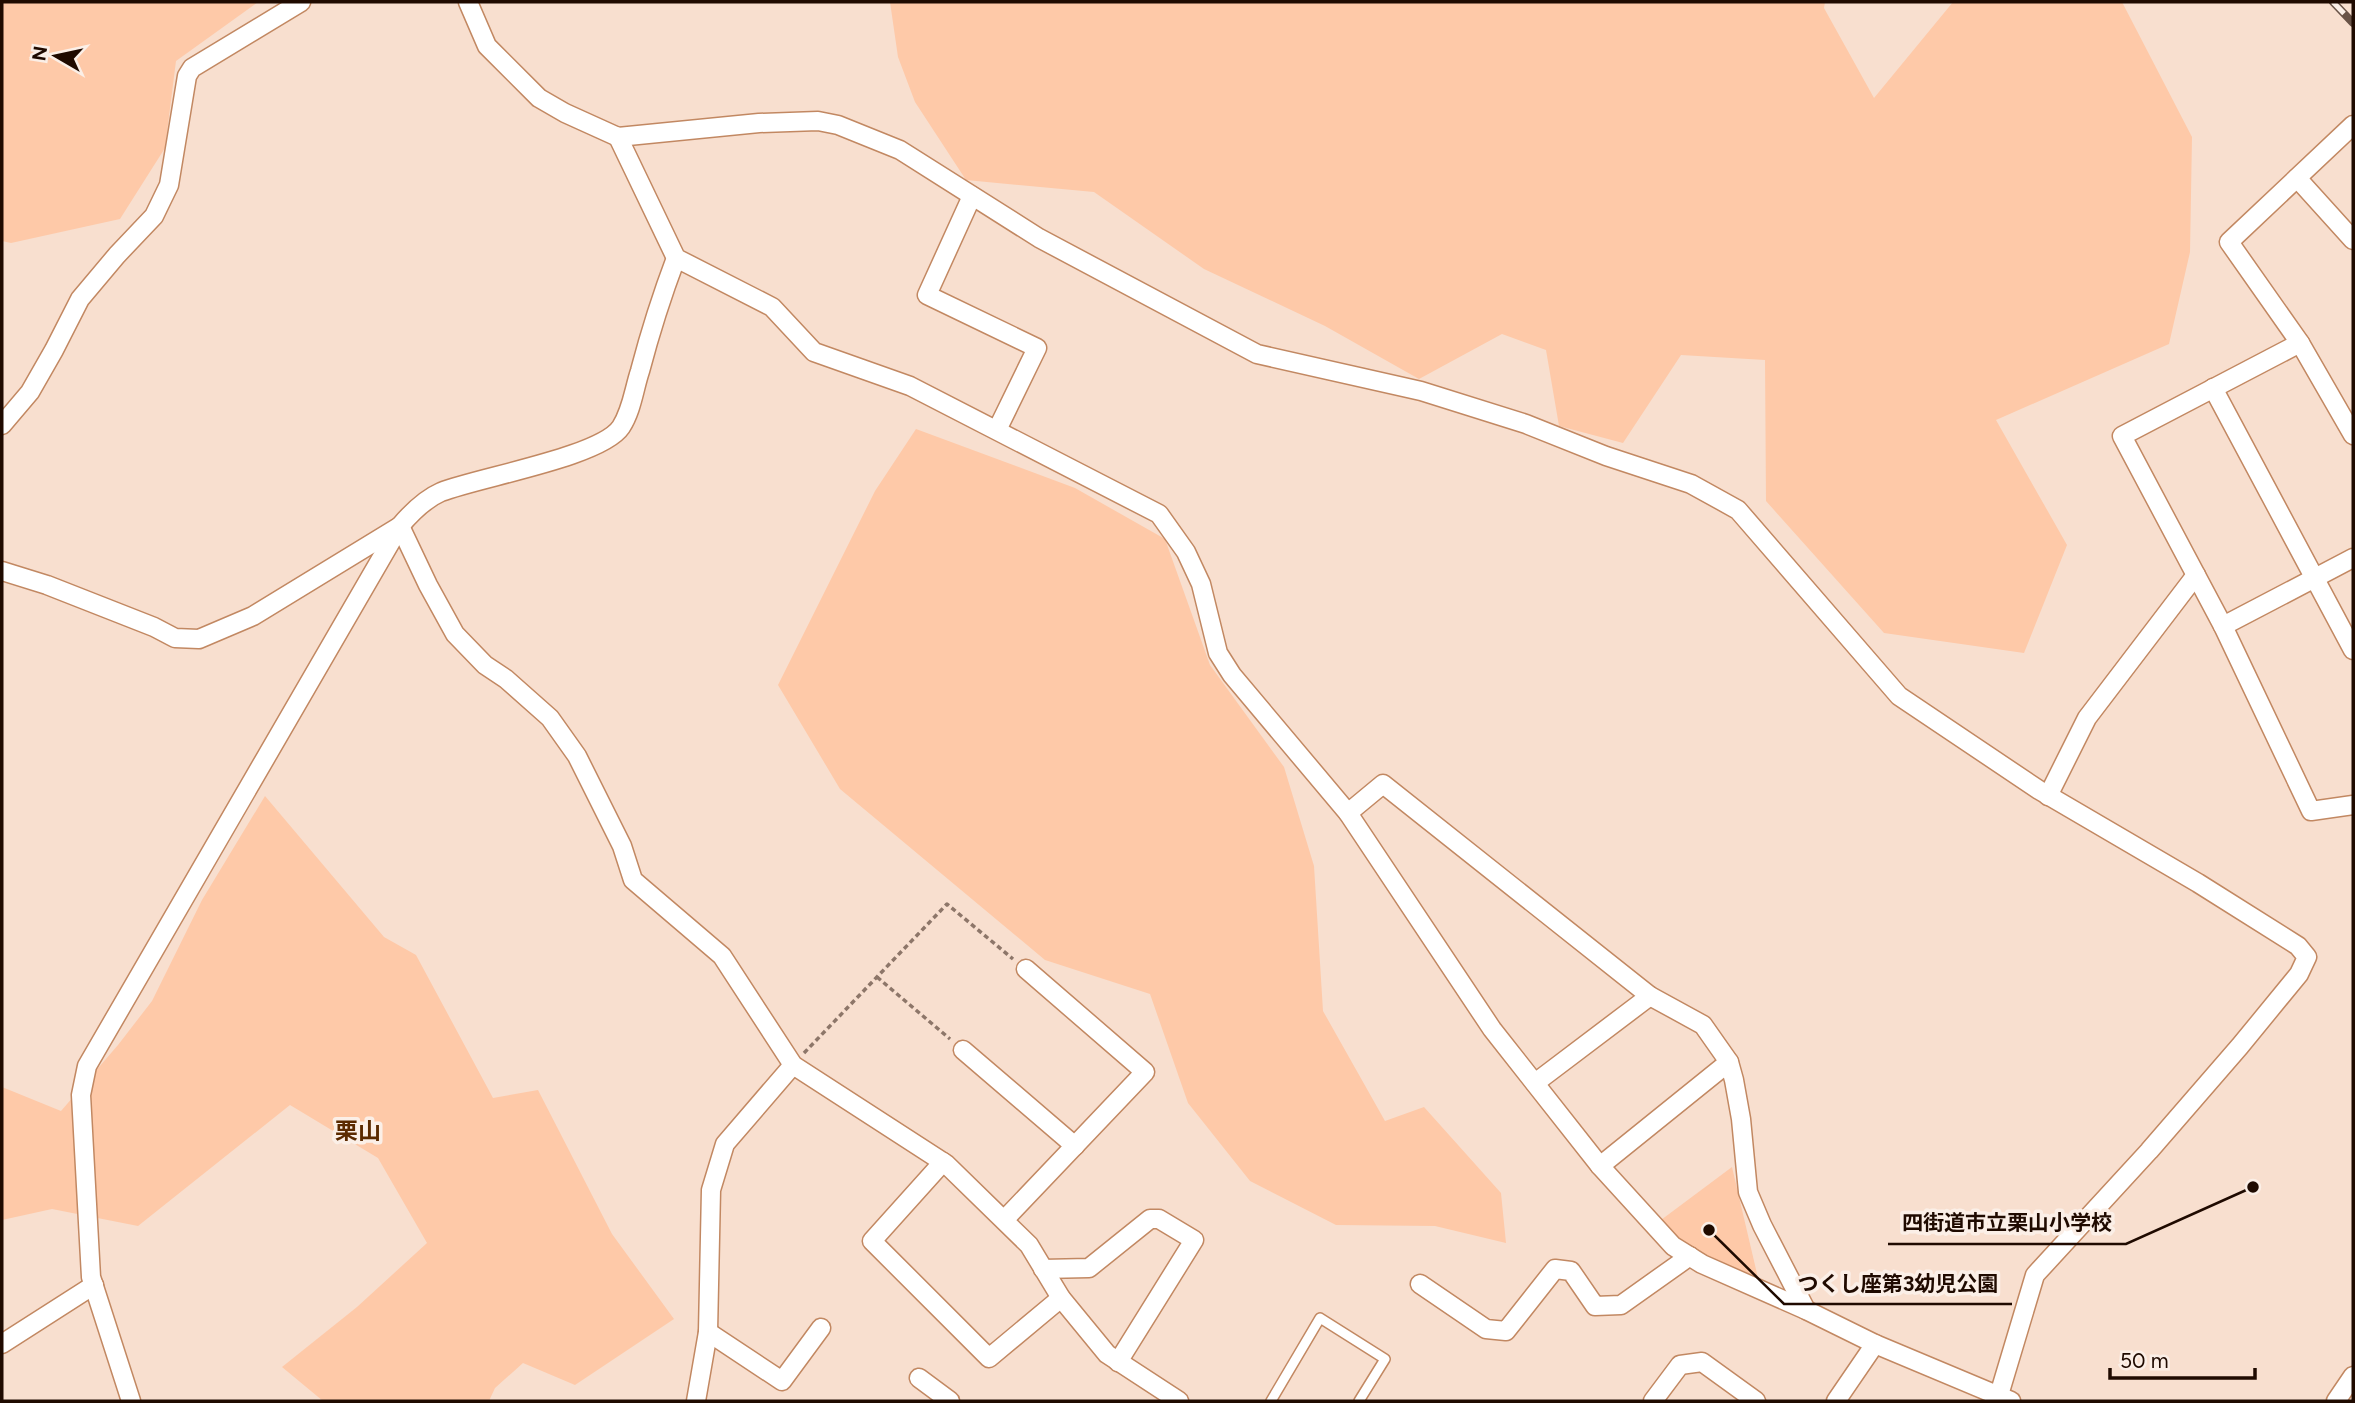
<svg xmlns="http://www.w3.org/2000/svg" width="2355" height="1403" font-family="Figtree,'Noto Sans JP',sans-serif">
<rect width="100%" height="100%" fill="#f8dfcf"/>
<g fill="#fec9a8">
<path d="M2,2h256l-82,59 -11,87 -45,71 -109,24 -9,-2z"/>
<path d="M890,2h935l-1,6 50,90 79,-96h169l70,135 -2,115 -21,92 -173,76 71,125 -43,108 -140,-20 -118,-132 -1,-141 -84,-5 -58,88 -64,-17 -13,-76 -44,-16 -83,45 -94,-53 -121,-57 -110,-77 -128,-12 -51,-78 -17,-45z"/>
<path d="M916,429l159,59 90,51 45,126 74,102 30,99 9,145 62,110 39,-14 77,86 5,50 -71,-17 -99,-1 -86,-44 -62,-78 -38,-109 -105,-34 -205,-171 -62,-104 97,-194z"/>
<path d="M265,796l119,141 32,18 77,143 45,-8 74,144 62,85 -99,66 -52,-22 -28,25 -6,13h-166l-41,-34 75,-60 70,-64 -49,-85 -88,-53 -152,121 -86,-17 -50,11v-133l59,24 57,-66 34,-44 50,-101z"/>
<path d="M1732,1167l26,111 -56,-24 -21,-13 -20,-21z"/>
</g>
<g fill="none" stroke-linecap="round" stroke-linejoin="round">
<g stroke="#c28862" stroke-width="12">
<path id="lane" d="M1271,1401l49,-83 65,41 -26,42"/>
</g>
<g stroke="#c28862" stroke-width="21">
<g id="street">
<path d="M468,2l19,44 52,52 26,15 53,24 141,-14 59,-2 20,4 62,25 139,88 218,116 164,37 105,33 80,32 85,28 47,26 161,186 140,94 159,93 100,63 9,11 -8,17 -59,72 -91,105 -114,124 -36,120"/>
<path d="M2353,125l-124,117 71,101 53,92"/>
<path d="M618,137l58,121 96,49 42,45 96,34 249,128 27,38 15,32 17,69 14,22 116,138 144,216 108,137 73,80 29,18 104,46 69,34 136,57"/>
<path d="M2297,178l56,62"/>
<path d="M972,196l-45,99 110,53 -40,82"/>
<path d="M2300,343l-178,93 101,190 88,185 42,-6"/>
<path d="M2213,388l140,262"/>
<path d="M2,425l28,-33 24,-42 26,-51 37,-44 37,-39 15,-31 18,-109 5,-8 109,-66"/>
<path d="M400,526l28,59 27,49 30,31 21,14 44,39 27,38 45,90 11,34 89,76 71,109 153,99 83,81 32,53 46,56 72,47"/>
<path d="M2,571l45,14 107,42 21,11 24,1 54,-23 144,-88"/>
<path d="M2223,626l130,-68"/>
<path d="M2048,796l39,-78 109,-143"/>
<path d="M1348,813l35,-29 267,212 53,29 26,37 5,18 7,39 7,73 14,33 44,85"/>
<path d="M963,1050l112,96"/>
<path d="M1535,1083l115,-87"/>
<path d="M943,1162l-71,79 117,117 72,-60"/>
<path d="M1600,1166l129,-104"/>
<path d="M1005,1219l140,-147 -119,-103"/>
<path d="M1043,1269l46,-1 61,-49h9l35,21 -76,122"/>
<path d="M1420,1284l66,45 20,2 49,-62 16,2 24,35 26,-1 69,-49"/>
<path d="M708,1332l74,49 39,-53"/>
<path d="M2,1344l92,-59"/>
<path d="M919,1378l31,23"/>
<path d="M131,1401l-40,-124 -10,-182 6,-29 313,-540c11,-13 25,-27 41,-34 38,-15 160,-35 180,-65 11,-17 13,-38 19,-56 10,-38 22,-76 36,-113"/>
<path d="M696,1401l12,-69 3,-142 14,-46 68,-79"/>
<path d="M1653,1401l27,-36 22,-3 54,39"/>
<path d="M1836,1401l39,-57"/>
<path d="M2336,1401l17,-25"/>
</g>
</g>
<g stroke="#8d7669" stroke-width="3.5" stroke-dasharray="5 3.5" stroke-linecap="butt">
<path d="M877,977l73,62"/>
<path d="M804,1053l143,-149 66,55"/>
</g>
<use href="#lane" stroke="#fff" stroke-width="9"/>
<use href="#street" stroke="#fff" stroke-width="18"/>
<g stroke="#695347" stroke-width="8">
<path id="rail" d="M2333,2l20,21"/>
</g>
<use href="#rail" stroke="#fbefe7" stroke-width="5" stroke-dasharray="16" stroke-linecap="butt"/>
</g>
<g text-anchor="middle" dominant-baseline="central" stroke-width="7" stroke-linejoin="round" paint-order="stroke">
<g font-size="23" font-weight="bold" fill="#5b2a00" stroke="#fbefe7">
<text x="358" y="1131">栗山</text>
</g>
</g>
<path fill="none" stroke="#1f0a00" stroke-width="2.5" d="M2253 1187L2126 1244H1888M1709 1230L1784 1304H2012"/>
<g fill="#1f0a00" stroke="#fbefe7" stroke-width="2.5">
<circle cx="2253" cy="1187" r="7"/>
<circle cx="1709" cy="1230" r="7"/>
</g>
<g font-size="21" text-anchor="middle" font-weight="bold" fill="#1f0a00" stroke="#fbefe7" stroke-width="7" stroke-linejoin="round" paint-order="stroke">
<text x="2007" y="1230">四街道市立栗山小学校</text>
<text x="1898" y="1291">つくし座第3幼児公園</text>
</g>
<rect width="2355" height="1403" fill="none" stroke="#1f0a00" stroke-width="7"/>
<g transform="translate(56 56) rotate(279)" stroke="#fbefe7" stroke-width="5" paint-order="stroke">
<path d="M0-5L12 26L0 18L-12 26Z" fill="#1f0a00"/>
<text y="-10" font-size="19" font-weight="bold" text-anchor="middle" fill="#1f0a00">N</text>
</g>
<path d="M2110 1368v10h145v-10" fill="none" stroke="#1f0a00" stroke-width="3.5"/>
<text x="2120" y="1368" font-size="21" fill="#1f0a00" stroke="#fbefe7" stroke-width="5" paint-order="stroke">50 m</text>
</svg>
